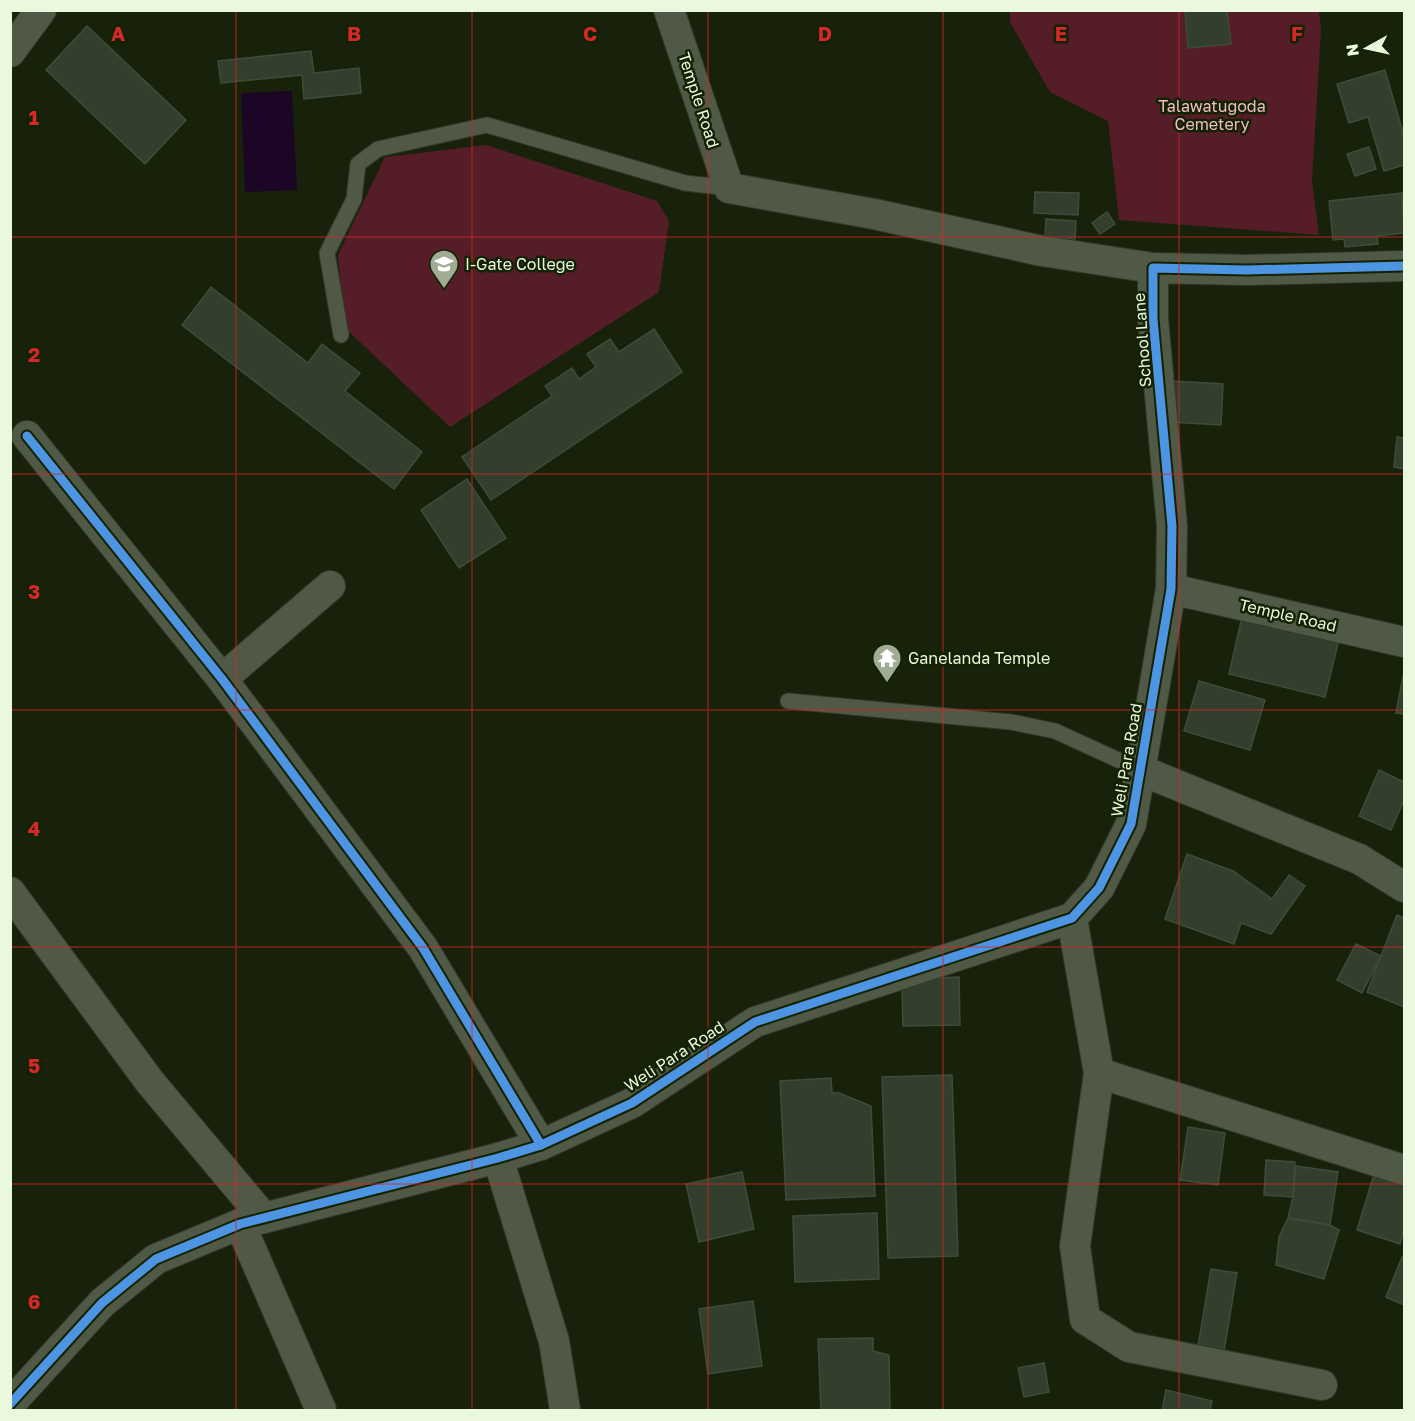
<svg xmlns="http://www.w3.org/2000/svg" width="1415" height="1421" font-family="'Golos Text',sans-serif">
<rect width="100%" height="100%" fill="#18220a"/>
<g fill="#551d27">
<path d="M1010,10l309,1 2,19 -9,151 7,54 -200,-15 -11,-99 -58,-29 -40,-70z"/>
<path d="M486,145l171,56 12,20 -10,71 -209,135 -105,-99 -7,-73 47,-98z"/>
</g>
<path fill="#1b0626" d="M292,91l5,99 -52,2 -4,-99z"/>
<g fill="#313f2c" stroke="#3e4c3a" stroke-width="1.5">
<path d="M1185,10h42l4,34 -43,4z"/>
<path d="M87,26l99,94 -41,44 -99,-94z"/>
<path d="M311,51l3,22 45,-5 2,25 -57,6 -2,-24 -81,8 -3,-22z"/>
<path d="M1385,70l19,66v29l-20,6 -16,-54 -19,6 -12,-39z"/>
<path d="M1369,147l7,22 -21,7 -8,-22z"/>
<path d="M1035,192l44,1 -1,22 -44,-2z"/>
<path d="M1402,193l2,40 -27,3 1,8 -33,3 -1,-8 -11,1 -4,-39z"/>
<path d="M1107,212l8,12 -15,10 -8,-11z"/>
<path d="M1046,219l30,2 -1,18 -30,-2z"/>
<path d="M211,287l97,76 14,-19 38,29 -15,18 77,61 -28,37 -212,-164z"/>
<path d="M654,329l28,43 -191,128 -29,-43 90,-61 -7,-10 27,-18 7,11 17,-12 -9,-13 23,-15 9,13z"/>
<path d="M1173,381l50,3 -2,41 -50,-3z"/>
<path d="M1397,437l7,1v31l-10,-2z"/>
<path d="M467,479l39,59 -47,30 -38,-58z"/>
<path d="M1244,608l97,23 -16,66 -96,-23z"/>
<path d="M1404,671v43l-8,-1z"/>
<path d="M1199,681l66,19 -15,50 -66,-19z"/>
<path d="M1379,770l25,12v18l-13,30 -32,-14z"/>
<path d="M1187,854l46,17 39,28 17,-24 16,11 -34,48 -30,-11 -7,21 -69,-25z"/>
<path d="M1397,915l7,3v89l-37,-15z"/>
<path d="M1356,944l25,12 -19,37 -25,-13z"/>
<path d="M959,977l1,48 -57,1 -1,-39 31,-9z"/>
<path d="M952,1075l6,181 -70,2 -6,-181z"/>
<path d="M831,1078l1,15h7l32,13 4,90 -89,4 -6,-119z"/>
<path d="M1188,1127l37,6 -7,52 -38,-5z"/>
<path d="M1266,1160l29,2 -2,35 -29,-2z"/>
<path d="M1296,1166l42,6 -8,53 -42,-7 5,-21z"/>
<path d="M1375,1171l29,9v49l-4,15 -43,-14z"/>
<path d="M742,1172l12,57 -55,13 -13,-58z"/>
<path d="M877,1213l2,66 -84,3 -2,-66z"/>
<path d="M1288,1218l42,7 9,5 -15,49 -48,-14 3,-28z"/>
<path d="M1402,1257l2,1v47l-18,-8z"/>
<path d="M1211,1269l26,4 -14,84 -26,-5z"/>
<path d="M753,1301l9,65 -54,8 -9,-65z"/>
<path d="M873,1338v13l16,4 1,55h-69l-3,-71z"/>
<path d="M1044,1363l5,29 -25,5 -6,-29z"/>
<path d="M1166,1390l46,11 -2,9h-48z"/>
</g>
<g fill="none" stroke-linecap="round" stroke-linejoin="round">
<g stroke="#333a2a" stroke-width="17">
<g id="service">
<path d="M341,335l-14,-82 27,-54 4,-35 20,-15 109,-24 198,58 44,5"/>
<path d="M788,701l223,21 44,9 85,39"/>
</g>
</g>
<g stroke="#333a2a" stroke-width="32">
<g id="minor">
<path d="M669,10l60,178 145,26 168,37 111,17"/>
<path d="M10,52l31,-42"/>
<path d="M27,436l195,243 201,269 118,197"/>
<path d="M1171,589l233,53"/>
<path d="M222,679l108,-93"/>
<path d="M1140,770l219,89 45,28"/>
<path d="M10,892l140,190 114,136"/>
<path d="M1072,918l27,155 -24,173 10,73 44,28 193,38"/>
<path d="M1099,1073l305,97"/>
<path d="M498,1158l56,183 11,69"/>
<path d="M240,1224l81,186"/>
<path d="M10,1404l92,-101 54,-44 84,-35 258,-66 43,-13 91,-42 123,-81 317,-104 27,-30 32,-64 40,-235 1,-63 -19,-207v-51l94,2 157,-4"/>
</g>
</g>
<use href="#service" stroke="#505946" stroke-width="15"/>
<use href="#minor" stroke="#505946" stroke-width="30"/>
<g stroke="#132201" stroke-width="13">
<g id="cycleway">
<path d="M27,436l195,243 201,269 118,197"/>
<path d="M10,1404l92,-101 54,-44 84,-35 258,-66 43,-13 91,-42 123,-81 317,-104 27,-30 32,-64 40,-235 1,-63 -19,-207v-51l94,2 157,-4"/>
</g>
</g>
<use href="#cycleway" stroke="#4d94e3" stroke-width="9"/>
</g>
<path fill="none" stroke="#d62828" stroke-width="1.5" stroke-opacity="0.55" d="M236,10v1400M472,10v1400M708,10v1400M943,10v1400M1179,10v1400M10,237h1394M10,474h1394M10,710h1394M10,947h1394M10,1184h1394"/>
<defs>
<g id="school-pin" transform="scale(1.5)"><path d="M0 17L-7.5 6A9.5 9.5 0 1 1 7.5 6Z" fill="#a0ad94" stroke="#132201"/><path d="M0-5L7-2L0 1L-7-2ZM-4 1L0 2.5L4 1V4Q0 6-4 4Z" fill="#fff"/></g>
<g id="temple-pin" transform="scale(1.5)"><path d="M0 17L-7.5 6A9.5 9.5 0 1 1 7.5 6Z" fill="#a0ad94" stroke="#132201"/><path d="M0-6L5-2H3V0L6.5 2.5H4V6H1.5V3h-3V6H-4V2.5H-6.5L-3 0V-2H-5Z" fill="#fff"/></g>
</defs>
<g fill-rule="evenodd">
<use href="#school-pin" x="444" y="264"/>
<use href="#temple-pin" x="887" y="658"/>
</g>
<g text-anchor="middle" dominant-baseline="central" stroke-width="5" stroke-linejoin="round" paint-order="stroke">
<g font-size="16" fill="#eaf8de" stroke="#132201">
<text transform="translate(699 100) rotate(72)">Temple Road</text>
<text transform="translate(1142 340) rotate(-94)">School Lane</text>
<text transform="translate(1288 615) rotate(13)">Temple Road</text>
<text transform="translate(1126 760) rotate(-80)">Weli Para Road</text>
<text transform="translate(674 1056) rotate(-33)">Weli Para Road</text>
</g>
<g font-size="16" fill="#f3bdc3" stroke="#132201">
<text x="1212" y="106">Talawatugoda<tspan x="1212" dy="18">Cemetery</tspan></text>
</g>
<g font-size="16" fill="#eaf8de" stroke="#132201" text-anchor="start">
<text x="465" y="264">I-Gate College</text>
<text x="908" y="658">Ganelanda Temple</text>
</g>
</g>
<g font-size="20" text-anchor="middle" font-weight="bold" fill="#d62828" stroke="#132201" stroke-width="5" stroke-linejoin="round" paint-order="stroke">
<text x="118" y="41">A</text>
<text x="354" y="41">B</text>
<text x="590" y="41">C</text>
<text x="825" y="41">D</text>
<text x="1061" y="41">E</text>
<text x="1297" y="41">F</text>
<text x="34" y="125">1</text>
<text x="34" y="362">2</text>
<text x="34" y="599">3</text>
<text x="34" y="836">4</text>
<text x="34" y="1073">5</text>
<text x="34" y="1309">6</text>
</g>
<rect width="1415" height="1421" fill="none" stroke="#eaf8de" stroke-width="24"/>
<g transform="translate(1367 48) rotate(262)" stroke="#132201" stroke-width="4.5" paint-order="stroke">
<path d="M0-4.5L10 22L0 15L-10 22Z" fill="#eaf8de"/>
<text y="-9" font-size="16" font-weight="bold" text-anchor="middle" fill="#eaf8de">N</text>
</g>
</svg>
